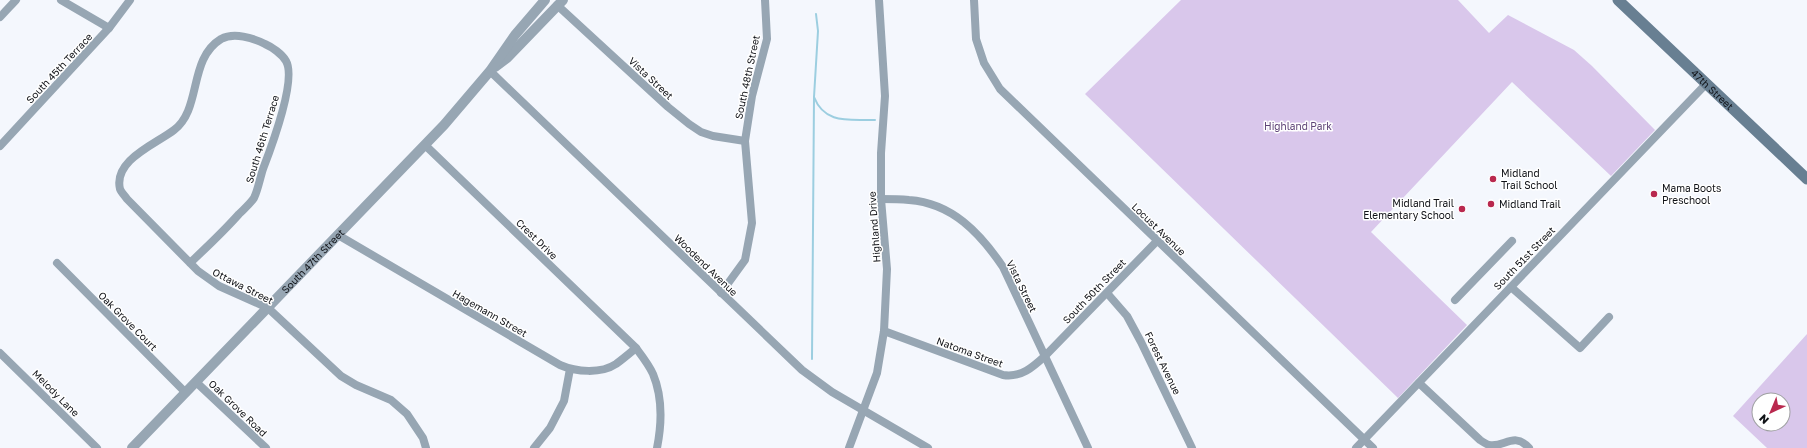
<svg xmlns="http://www.w3.org/2000/svg" width="1807" height="448" font-family="'Golos Text',sans-serif">
<rect width="100%" height="100%" fill="#f4f7fd"/>
<g fill="#d9c7eb" fill-rule="evenodd">
<path d="M1181,0h277l31,33 19,-18 66,35 18,16 63,64 -44,46 -99,-94 -141,150 96,93 -69,73 -313,-304z"/>
<path d="M1807,334v114h-40l-34,-32zM1759,400h24v24h-24z"/>
</g>
<g fill="none" stroke-linecap="round" stroke-linejoin="round">
<g stroke="#9ccee0" stroke-width="2">
<path d="M816,14l2,17 -4,66c11,28 36,22 61,23"/>
<path d="M812,359l2,-262"/>
</g>
<g stroke="#97a6b3" stroke-width="8">
<path d="M61,0l48,28"/>
<path d="M974,0l2,39 8,24 16,26 373,359"/>
<path d="M557,5l111,102 21,17 12,8 12,4 32,5"/>
<path d="M0,17l16,-17"/>
<path d="M490,71l312,299 30,22 96,56"/>
<path d="M425,145l211,203c6,8 13,17 17,26 10,24 9,49 4,74"/>
<path d="M0,146l109,-118 21,-28"/>
<path d="M881,199c9,0 18,0 28,1 43,3 71,33 94,67l85,181"/>
<path d="M338,235l222,130c16,7 41,9 56,-1 7,-5 14,-11 20,-16"/>
<path d="M57,263l129,130"/>
<path d="M190,263c17,-16 34,-32 49,-49 5,-5 11,-10 15,-16 4,-8 6,-20 9,-29 8,-21 34,-89 23,-108 -4,-7 -14,-14 -21,-17 -12,-6 -31,-12 -44,-5 -33,20 -19,70 -47,91 -18,14 -61,30 -54,59 1,3 5,7 7,10l71,72 21,15 49,22 73,68 15,9 35,15 16,14 16,24 3,10"/>
<path d="M1511,287l69,61 29,-31"/>
<path d="M721,293l24,-33 7,-37 -7,-82 7,-45 15,-57 -2,-39"/>
<path d="M1107,293l20,23 14,26 51,106"/>
<path d="M1455,300l57,-59"/>
<path d="M884,331l119,44c18,3 30,-8 42,-19l112,-115"/>
<path d="M0,353l97,95"/>
<path d="M196,382l70,66"/>
<path d="M1419,383l61,57c3,2 6,4 9,5 15,3 25,-14 40,3"/>
<path d="M534,448l16,-20 14,-27 6,-32"/>
<path d="M849,448l28,-75 7,-42 3,-62 -6,-70v-46l4,-57 -6,-96"/>
<path d="M1356,448l351,-365"/>
</g>
<g stroke="#97a6b3" stroke-width="10">
<path d="M495,67l12,-9 56,-58"/>
<path id="s1" d="M132,448l312,-323 46,-54 25,-36 30,-35"/>
</g>
<path stroke="#687f92" stroke-width="11" id="s2" d="M1618,0l189,179"/>
</g>
<g fill="#b9284e" stroke="#fff" stroke-width="1.5">
<circle cx="1493" cy="179" r="4"/>
<circle cx="1654" cy="194" r="4"/>
<circle cx="1491" cy="204" r="4"/>
<circle cx="1462" cy="209" r="4"/>
</g>
<g text-anchor="middle" dominant-baseline="central" stroke-width="3" stroke-linejoin="round" paint-order="stroke">
<g font-size="10" fill="#101217" stroke="#fff">
<text transform="translate(59 68) rotate(-47)">South 45th Terrace</text>
<text transform="translate(747 77) rotate(-78)">South 48th Street</text>
<text transform="translate(651 78) rotate(43)">Vista Street</text>
<text stroke="none"><textPath href="#s2" startOffset="130">47th Street</textPath></text>
<text transform="translate(262 139) rotate(-73)">South 46th Terrace</text>
<text transform="translate(874 227) rotate(-94)">Highland Drive</text>
<text transform="translate(1159 229) rotate(44)">Locust Avenue</text>
<text transform="translate(537 239) rotate(44)">Crest Drive</text>
<text transform="translate(1524 258) rotate(-46)">South 51st Street</text>
<text stroke="none"><textPath href="#s1" startOffset="260">South 47th Street</textPath></text>
<text transform="translate(706 265) rotate(44)">Woodend Avenue</text>
<text transform="translate(243 286) rotate(27)">Ottawa Street</text>
<text transform="translate(1022 286) rotate(64)">Vista Street</text>
<text transform="translate(1094 291) rotate(-46)">South 50th Street</text>
<text transform="translate(490 313) rotate(30)">Hagemann Street</text>
<text transform="translate(128 321) rotate(45)">Oak Grove Court</text>
<text transform="translate(970 352) rotate(20)">Natoma Street</text>
<text transform="translate(1163 363) rotate(64)">Forest Avenue</text>
<text transform="translate(56 393) rotate(45)">Melody Lane</text>
<text transform="translate(238 408) rotate(44)">Oak Grove Road</text>
</g>
<g font-size="10" fill="#5e4376" stroke="#fff">
<text x="1298" y="126">Highland Park</text>
</g>
<g font-size="10" fill="#101217" stroke="#fff" text-anchor="start">
<text x="1501" y="173">Midland<tspan x="1501" dy="12">Trail School</tspan></text>
<text x="1662" y="188">Mama Boots<tspan x="1662" dy="12">Preschool</tspan></text>
<text x="1454" y="203" text-anchor="end">Midland Trail<tspan x="1454" dy="12">Elementary School</tspan></text>
<text x="1499" y="204">Midland Trail</text>
</g>
</g>
<g transform="translate(1771 412) rotate(224)"><circle r="19" fill="#ffffff" stroke="#9fa0a2"/>
<path d="M0-3L7 15L0 10L-7 15Z" fill="#b9284e"/>
<text y="-6" font-size="11" font-weight="bold" text-anchor="middle" fill="#101217">N</text>
</g>
</svg>
